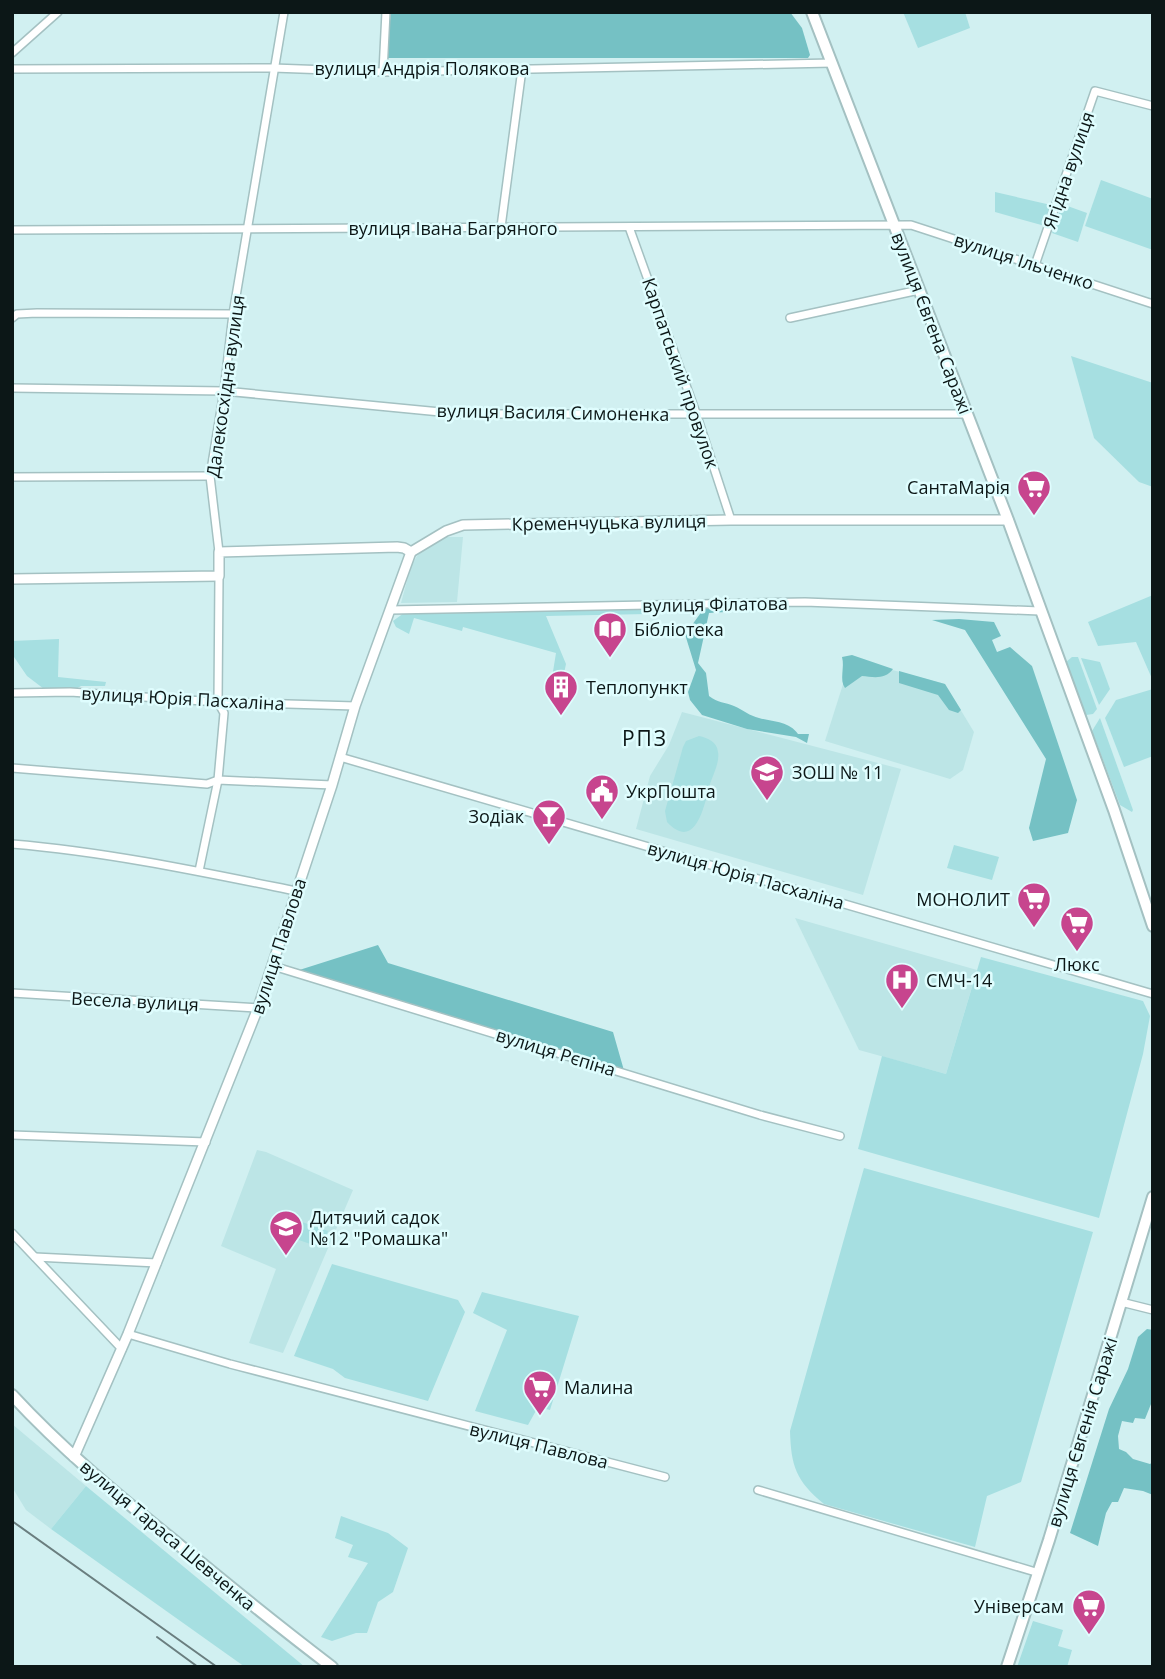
<svg xmlns="http://www.w3.org/2000/svg" width="1165" height="1679" font-family="'Open Sans',sans-serif">
<rect width="100%" height="100%" fill="#d1f0f1"/>
<g fill="#bce5e6">
<path d="M445,537h18l-6,65 -56,1 10,-37 6,-10 13,-13z"/>
<path d="M851,659l94,25 29,48 -11,38 -13,9 -125,-38z"/>
<path d="M682,712l219,57 -38,126 -227,-66 14,-53 19,-31z"/>
<path d="M795,918l182,52 -31,104 -87,-24z"/>
<path d="M257,1150l9,2 87,38 -70,163 -34,-10 27,-74 -55,-23z"/>
<path d="M12,1424l74,62 -35,43 -25,-19 -14,-23z"/>
</g>
<g fill="#a6dfe1">
<path d="M903,12h62l5,16 -52,20z"/>
<path d="M1101,180l52,19v51l-68,-24z"/>
<path d="M995,192l56,13 -6,21 -50,-14z"/>
<path d="M1062,204l25,9 -9,29 -26,-9z"/>
<path d="M1071,356l82,27v104l-14,-5 -45,-44z"/>
<path d="M1153,595v86l-17,-39 -38,4 -10,-24z"/>
<path d="M643,608l5,6 -102,2 20,48 -6,28 -10,-2 6,-37 -93,-26 -1,4 -48,-13 -5,16 -13,-7 -3,-6 11,-8z"/>
<path d="M59,639l-1,38 48,5 -1,4h-24l-11,6h-22l-21,-16 -15,-22v-13z"/>
<path d="M1072,657h6l19,52 -4,5 -7,1 -20,-53z"/>
<path d="M1081,658l19,4 10,27 -11,16z"/>
<path d="M1153,689v67l-29,11 -19,-49 11,-18z"/>
<path d="M1100,718l33,92 -1,2 -12,-7 -28,-74z"/>
<path d="M699,736c9,2 18,6 19,16 2,10 -5,23 -8,32 -5,19 -14,69 -43,38l-2,-11 18,-64 3,-6z"/>
<path d="M954,845l45,12 -7,23 -45,-12z"/>
<path d="M981,957l162,44 7,15 -7,38 -44,164 -241,-69 24,-93 64,18z"/>
<path d="M864,1168l229,64 -72,250 -34,14 -12,51 -151,-43c-28,-23 -33,-38 -34,-73z"/>
<path d="M299,1221l29,10 -6,17 -29,-10z"/>
<path d="M332,1264l126,36 7,12 -37,89 -83,-23 -12,-9 -39,-13z"/>
<path d="M482,1292l97,24 -29,94 -12,-3 -10,18 -53,-14 32,-81 -34,-17z"/>
<path d="M86,1486l219,181h-60l-194,-138z"/>
<path d="M341,1516l47,17 20,15 -15,44 -15,10 -11,31h-11l-24,8 -11,-4 47,-74 -20,-6 5,-12 -18,-7z"/>
<path d="M1033,1621l30,9 -5,16 14,4 -5,17h-50z"/>
</g>
<g fill="#75c1c4">
<path d="M391,12h399l12,16 8,27 -2,3h-422z"/>
<path d="M705,607h13l8,5 -17,1 -11,50 8,10 3,23c9,7 16,6 25,10 9,4 16,10 25,12 14,4 30,3 39,16h11l-2,9 -11,-6 -49,-8 -45,-14 -12,-15 -2,-8 8,-22 -12,-39 8,-6z"/>
<path d="M959,619l35,3 7,14 -9,4 5,12 13,-5 22,19 45,134 -9,33 -35,8 -4,-13 17,-69 -81,-129 -33,-10z"/>
<path d="M852,655l41,14c-8,11 -20,8 -31,7l-17,12c-6,-8 0,-21 -3,-31z"/>
<path d="M899,671l46,13 16,26 -3,3 -9,-3 -11,-15 -39,-12z"/>
<path d="M378,945l10,18 225,69 12,42 -332,-102z"/>
<path d="M1147,1329l6,1v69l-8,20 -10,-1 -2,5 -11,-2 -4,15 1,13 7,3 7,7 17,5 3,-2v33l-10,-4 -19,-3 -6,14h-6l-6,11 -8,33 -28,-13 39,-124 19,-40 10,-32z"/>
</g>
<g fill="none" stroke-linecap="round" stroke-linejoin="round">
<g stroke="#a4c1c2" stroke-width="10">
<g id="minor">
<path d="M12,53l46,-41"/>
<path d="M12,69l261,-1 110,4 449,-9"/>
<path d="M383,72l3,-60"/>
<path d="M501,227l21,-158"/>
<path d="M629,227l67,186 35,107"/>
<path d="M12,230l899,-5 242,79"/>
<path d="M1035,265l60,-174 58,15"/>
<path d="M12,318l5,-4 20,-1 196,1"/>
<path d="M790,318l129,-28"/>
<path d="M12,388l212,3 237,23h507"/>
<path d="M12,477l198,-1"/>
<path d="M219,552l-9,-76 14,-85 9,-77 51,-302"/>
<path d="M390,610l415,-8 235,9"/>
<path d="M12,693l58,-1 148,10 137,4"/>
<path d="M340,757l813,237"/>
<path d="M12,768l195,16 11,-4 114,5"/>
<path d="M12,844c96,8 190,28 284,47"/>
<path d="M199,871l19,-91 6,-67 -6,-11 1,-126"/>
<path d="M273,966l487,149 80,21"/>
<path d="M12,993l246,15"/>
<path d="M12,1135l194,7"/>
<path d="M12,1233l110,116"/>
<path d="M35,1257l122,6"/>
<path d="M1121,1302l32,8"/>
<path d="M128,1334l102,30 435,113"/>
<path d="M758,1490l281,83"/>
</g>
</g>
<g stroke="#a4c1c2" stroke-width="12">
<g id="tertiary">
<path d="M12,579l207,-3v-24l178,-5 7,1 7,4 35,-21 17,-6 268,-5h277"/>
<path d="M74,1457l54,-123 130,-326 74,-223 23,-79 56,-154"/>
</g>
</g>
<g stroke="#a4c1c2" stroke-width="14">
<g id="secondary">
<path d="M812,12l196,508 106,290 39,116"/>
<path d="M12,1395c49,53 104,99 160,144 53,44 105,86 160,128"/>
<path d="M1007,1667l42,-127 104,-343"/>
</g>
</g>
<use href="#minor" stroke="#fff" stroke-width="7"/>
<use href="#tertiary" stroke="#fff" stroke-width="9"/>
<use href="#secondary" stroke="#fff" stroke-width="10"/>
<g stroke="#6a7e7f" stroke-width="2">
<path d="M12,1521l205,146"/>
<path d="M157,1637l41,30"/>
</g>
</g>
<defs>
<g id="supermarket-pin" transform="scale(1.75)"><path d="M0 17L-7.5 6A9.5 9.5 0 1 1 7.5 6Z" fill="#c7458e" stroke="#dffdfe"/><path d="M-6-5.5h2.5l.6 2H6L4.5 2H-2.5L-4.4-4H-6ZM-1.5 3.2a1.3 1.3 0 1 0 .1 0ZM3 3.2a1.3 1.3 0 1 0 .1 0Z" fill="#fff"/></g>
<g id="library-pin" transform="scale(1.75)"><path d="M0 17L-7.5 6A9.5 9.5 0 1 1 7.5 6Z" fill="#c7458e" stroke="#dffdfe"/><path d="M-6-4Q-3-5.5-.7-3.5V5Q-3 3-6 4ZM6-4Q3-5.5 .7-3.5V5Q3 3 6 4Z" fill="#fff"/></g>
<g id="building-pin" transform="scale(1.75)"><path d="M0 17L-7.5 6A9.5 9.5 0 1 1 7.5 6Z" fill="#c7458e" stroke="#dffdfe"/><path d="M-4-6H4V6H1V3H-1V6H-4ZM-2.5-4.3h1.7v1.8h-1.7ZM.8-4.3h1.7v1.8H.8ZM-2.5-1h1.7V.8h-1.7ZM.8-1h1.7V.8H.8Z" fill="#fff"/></g>
<g id="school-pin" transform="scale(1.75)"><path d="M0 17L-7.5 6A9.5 9.5 0 1 1 7.5 6Z" fill="#c7458e" stroke="#dffdfe"/><path d="M0-5L7-2L0 1L-7-2ZM-4 1L0 2.5L4 1V4Q0 6-4 4Z" fill="#fff"/></g>
<g id="civic-pin" transform="scale(1.75)"><path d="M0 17L-7.5 6A9.5 9.5 0 1 1 7.5 6Z" fill="#c7458e" stroke="#dffdfe"/><path d="M-.6-6.5H3V-4.5H.6V-3L4-1V1h2V6H-6V1h2V-1L-.6-3ZM-1.2 2.5V6h2.4V2.5Z" fill="#fff"/></g>
<g id="bar-pin" transform="scale(1.75)"><path d="M0 17L-7.5 6A9.5 9.5 0 1 1 7.5 6Z" fill="#c7458e" stroke="#dffdfe"/><path d="M-6-5H6L.8 .8V4.5H3.5V6h-7V4.5H-.8V.8Z" fill="#fff"/></g>
<g id="hospital-pin" transform="scale(1.75)"><path d="M0 17L-7.5 6A9.5 9.5 0 1 1 7.5 6Z" fill="#c7458e" stroke="#dffdfe"/><path d="M-5-5h3v3.5h4V-5h3V5h-3V1.5h-4V5h-3Z" fill="#fff"/></g>
</defs>
<g fill-rule="evenodd">
<use href="#supermarket-pin" x="1034" y="487"/>
<use href="#library-pin" x="610" y="629"/>
<use href="#building-pin" x="561" y="687"/>
<use href="#school-pin" x="767" y="772"/>
<use href="#civic-pin" x="602" y="791"/>
<use href="#bar-pin" x="549" y="816"/>
<use href="#supermarket-pin" x="1034" y="899"/>
<use href="#supermarket-pin" x="1077" y="923"/>
<use href="#hospital-pin" x="902" y="980"/>
<use href="#school-pin" x="286" y="1227"/>
<use href="#supermarket-pin" x="540" y="1387"/>
<use href="#supermarket-pin" x="1089" y="1606"/>
</g>
<g text-anchor="middle" dominant-baseline="central" stroke-width="5" stroke-linejoin="round" paint-order="stroke">
<g font-size="18" fill="#0c1717" stroke="#dffdfe">
<text x="422" y="68">вулиця Андрія Полякова</text>
<text transform="translate(1068 170) rotate(-71)">Ягідна вулиця</text>
<text x="453" y="228">вулиця Івана Багряного</text>
<text transform="translate(1024 261) rotate(18)">вулиця Ільченко</text>
<text transform="translate(932 323) rotate(69)">вулиця Євгена Саражі</text>
<text transform="translate(681 373) rotate(71)">Карпатський провулок</text>
<text transform="translate(225 386) rotate(-82)">Далекосхідна вулиця</text>
<text transform="translate(553 412) rotate(1)">вулиця Василя Симоненка</text>
<text transform="translate(609 522) rotate(-1)">Кременчуцька вулиця</text>
<text transform="translate(715 604) rotate(-1)">вулиця Філатова</text>
<text transform="translate(183 698) rotate(3)">вулиця Юрія Пасхаліна</text>
<text transform="translate(746 875) rotate(16)">вулиця Юрія Пасхаліна</text>
<text transform="translate(278 946) rotate(-72)">вулиця Павлова</text>
<text transform="translate(135 1001) rotate(3)">Весела вулиця</text>
<text transform="translate(556 1052) rotate(17)">вулиця Рєпіна</text>
<text transform="translate(1082 1432) rotate(-73)">вулиця Євгенія Саражі</text>
<text transform="translate(539 1445) rotate(14)">вулиця Павлова</text>
<text transform="translate(168 1535) rotate(40)">вулиця Тараса Шевченка</text>
</g>
<g font-size="18" fill="#0c1717" stroke="#dffdfe" text-anchor="start">
<text x="1010" y="487" text-anchor="end">СантаМарія</text>
<text x="634" y="629">Бібліотека</text>
<text x="586" y="687">Теплопункт</text>
<text x="792" y="772">ЗОШ № 11</text>
<text x="626" y="791">УкрПошта</text>
<text x="524" y="816" text-anchor="end">Зодіак</text>
<text x="1010" y="899" text-anchor="end">МОНОЛИТ</text>
<text x="1077" y="964" text-anchor="middle">Люкс</text>
<text x="926" y="980">СМЧ-14</text>
<text x="310" y="1217">Дитячий садок<tspan x="310" dy="21">№12 "Ромашка"</tspan></text>
<text x="564" y="1387">Малина</text>
<text x="1064" y="1606" text-anchor="end">Універсам</text>
</g>
<g font-size="21" letter-spacing="2" fill="#0c1717" stroke="#dffdfe">
<text x="645" y="738">РПЗ</text>
</g>
</g>
<rect width="1165" height="1679" fill="none" stroke="#0c1717" stroke-width="28"/>
</svg>
